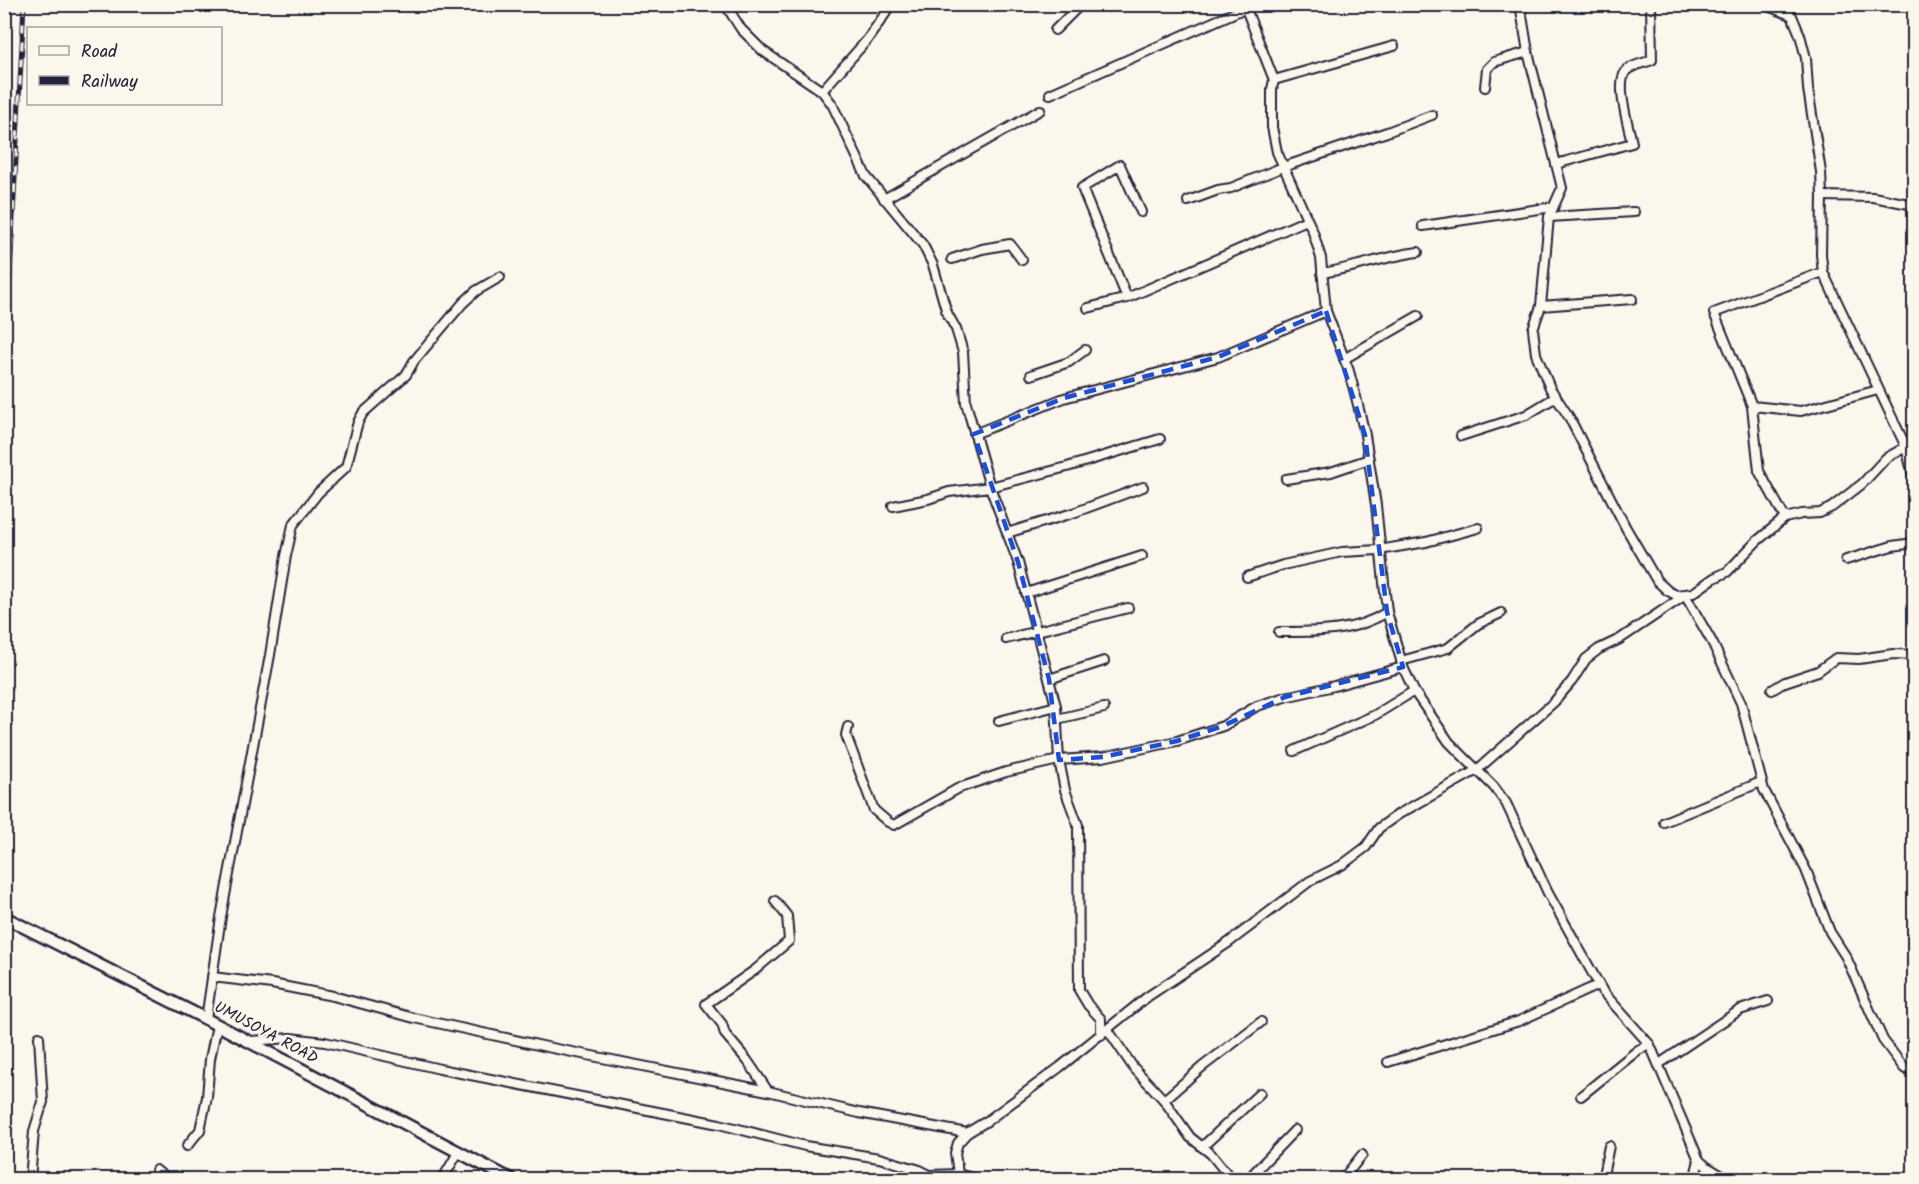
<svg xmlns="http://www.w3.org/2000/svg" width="1919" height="1184" font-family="Kalam,sans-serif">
<rect width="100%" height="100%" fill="#fbf7ec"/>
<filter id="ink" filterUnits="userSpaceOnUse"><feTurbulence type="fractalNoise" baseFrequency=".0167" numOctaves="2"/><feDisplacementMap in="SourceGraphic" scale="12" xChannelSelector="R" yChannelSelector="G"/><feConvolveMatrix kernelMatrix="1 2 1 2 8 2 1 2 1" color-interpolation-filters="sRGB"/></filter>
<g filter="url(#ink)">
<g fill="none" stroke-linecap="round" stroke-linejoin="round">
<g stroke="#22223b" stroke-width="12">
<g id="street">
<path d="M725,4l16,25 22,22 59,40 10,13 34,72 57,69 10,20 14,48 9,16 7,23 3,51 24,84 77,-20 93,-28"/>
<path d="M1244,4l30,76 -2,9v38l5,25 36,80 8,26 5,53 23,60 8,30 8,34 11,70 11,107 16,55 11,24 35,51 45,45 12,16 42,90 55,99 47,53 49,115 8,7 22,13"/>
<path d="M1520,4l8,48 28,112"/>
<path d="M1651,4l1,56c-7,3 -21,5 -26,11 -11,13 3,56 6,72l-76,21 6,24 -13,29 -8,89 -8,23 3,25 14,34 19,29 57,111 31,53 11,10 8,4 17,-2 21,-15 13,-6 30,-31 28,-23 17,-4 18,-1 12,-6 30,-23 24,-26 20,-11 8,-13"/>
<path d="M1762,4l29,11"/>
<path d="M1787,4l13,31 6,23 2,31 13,83 1,24 -1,59 2,17 83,175 8,32"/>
<path d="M1055,30l26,-26"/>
<path d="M1274,80l120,-34"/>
<path d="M1485,87l2,-18 7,-7 13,-4 21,-6"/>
<path d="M822,91l45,-51 25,-36"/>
<path d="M1050,94l195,-86"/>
<path d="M1822,196l51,1 41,8"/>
<path d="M884,199l156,-89"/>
<path d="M1188,201l30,-11 13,-2 52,-21 104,-35 45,-17"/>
<path d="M1549,217l85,-5"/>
<path d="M1423,226l130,-19"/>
<path d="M952,259l30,-10 28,-5 12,16"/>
<path d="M1322,273c33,-5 64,-17 96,-21"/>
<path d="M1127,298l-45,-110 38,-23 21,47"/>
<path d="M1541,306l91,-7"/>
<path d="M1088,308l39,-10 180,-78"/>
<path d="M1344,359l74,-43"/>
<path d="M1031,375l38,-13 16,-12"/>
<path d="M1752,406l49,5 77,-21"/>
<path d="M974,434l90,-36 154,-41 108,-46"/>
<path d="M1461,436l65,-21 30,-18"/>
<path d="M1286,479l45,-7 38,-13"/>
<path d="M893,506l35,-7 21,-7 41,-5 28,75 31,117 7,27 3,54 6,30 13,35 1,165 9,15 13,14v16"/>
<path d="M1785,518l-26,-47 -7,-65 -38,-93 109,-41"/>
<path d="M1007,533l66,-20 70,-26"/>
<path d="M1846,560l46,-14 22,-3"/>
<path d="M1247,577l36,-12 59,-13 37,-2 47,-8 52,-14"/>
<path d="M1026,593l116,-37"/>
<path d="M1685,595l27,47 29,61 23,87 42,80 24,62 16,25 37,83 21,28 10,6"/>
<path d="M1279,632c38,0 75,1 108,-20"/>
<path d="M1006,639l122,-31"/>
<path d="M1401,661l47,-13 30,-24 23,-11"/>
<path d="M1049,679l55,-18"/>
<path d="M1772,690l13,-8 33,-11 18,-13 23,1 34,-5 21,1"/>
<path d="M1057,719l47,-11"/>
<path d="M999,721l57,-15"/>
<path d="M848,727l-2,8 28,75 14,12 6,3 65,-37 47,-16 53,-12 44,-3 74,-16 46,-15 34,-20 28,-9 49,-11 69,-19"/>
<path d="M1294,751l81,-36 39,-24"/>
<path d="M1664,822l97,-40"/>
<path d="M212,977l60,7 61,12 81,22 133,29 221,44 91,22 108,20"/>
<path d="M206,1019l15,-102 49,-262 16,-99 7,-31 25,-32 28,-26 12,-45 5,-9 43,-38 8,-14 49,-58 13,-12 24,-14"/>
<path d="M1108,1030l25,37 31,33 26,37 21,17 21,26"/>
<path d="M251,1041l39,-3 35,4 115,27 279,55 86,22 74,12 41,12 10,5 28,-1 22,6"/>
<path d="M1388,1062l131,-41 79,-36"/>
<path d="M1659,1064l81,-54 28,-9"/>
<path d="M768,1091l-21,-31 -22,-26 -3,-10 -16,-20 49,-34 34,-29 -2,-25 -12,-15"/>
<path d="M1581,1096l57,-46 12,-5"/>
<path d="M1164,1100l38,-33 59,-45"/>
<path d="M187,1146l13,-16 7,-33 3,-38 7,-34"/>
<path d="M1202,1147l58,-54"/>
<path d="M156,1170l12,10"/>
<path d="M958,1174l-3,-21 3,-10 9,-10 20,-12 73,-54 87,-70 81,-54 82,-62 32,-16 24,-18 13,-19 20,-14 78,-44 77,-68 18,-21 14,-22 13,-10 21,-10 64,-43"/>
<path d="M30,1180l4,-49 9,-29 -4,-65"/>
<path d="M442,1180l17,-29"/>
<path d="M1247,1180l48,-50"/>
<path d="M1342,1180l20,-25"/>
<path d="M1602,1180l7,-34"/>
<path d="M1694,1180l5,-20"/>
</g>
</g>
<g stroke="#22223b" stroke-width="15">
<path id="secondary" d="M4,917l202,102 306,161"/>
</g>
<use href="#street" stroke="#fbf7ec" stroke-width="8"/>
<use href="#secondary" stroke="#fbf7ec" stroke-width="10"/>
<g stroke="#22223b" stroke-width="5">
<path id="rail" d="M4,391l20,-387"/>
</g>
<use href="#rail" stroke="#fbf7ec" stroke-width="3" stroke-dasharray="9" stroke-linecap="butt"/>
</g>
</g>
<path fill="none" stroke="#1d4ed8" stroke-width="4.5" stroke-dasharray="12 8" stroke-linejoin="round" d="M1326,311l39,124 22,177 16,55 -118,30 -62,29 -46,15 -74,16 -44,3 -10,-81 -31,-117 -44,-128 90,-36 154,-41z"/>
<g text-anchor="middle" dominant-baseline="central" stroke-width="4.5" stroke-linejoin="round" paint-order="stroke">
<g font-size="16" fill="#22223b" stroke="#fbf7ec">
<text transform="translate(266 1033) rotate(28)">UMUSOYA ROAD</text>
</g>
</g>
<rect width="1919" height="1184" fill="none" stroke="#fbf7ec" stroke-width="24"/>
<rect x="12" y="12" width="1895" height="1160" fill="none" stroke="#22223b" stroke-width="2" filter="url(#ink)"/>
<rect x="27" y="27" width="195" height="78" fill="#fbf7ec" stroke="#a4a2a5" stroke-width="1.5"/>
<rect x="39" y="46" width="30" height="9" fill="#fbf7ec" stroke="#a4a2a5" stroke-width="1.5"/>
<text x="81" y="57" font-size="18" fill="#22223b">Road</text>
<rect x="39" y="76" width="30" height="9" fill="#22223b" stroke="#a4a2a5" stroke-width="1.5"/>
<text x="81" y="87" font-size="18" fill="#22223b">Railway</text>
</svg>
